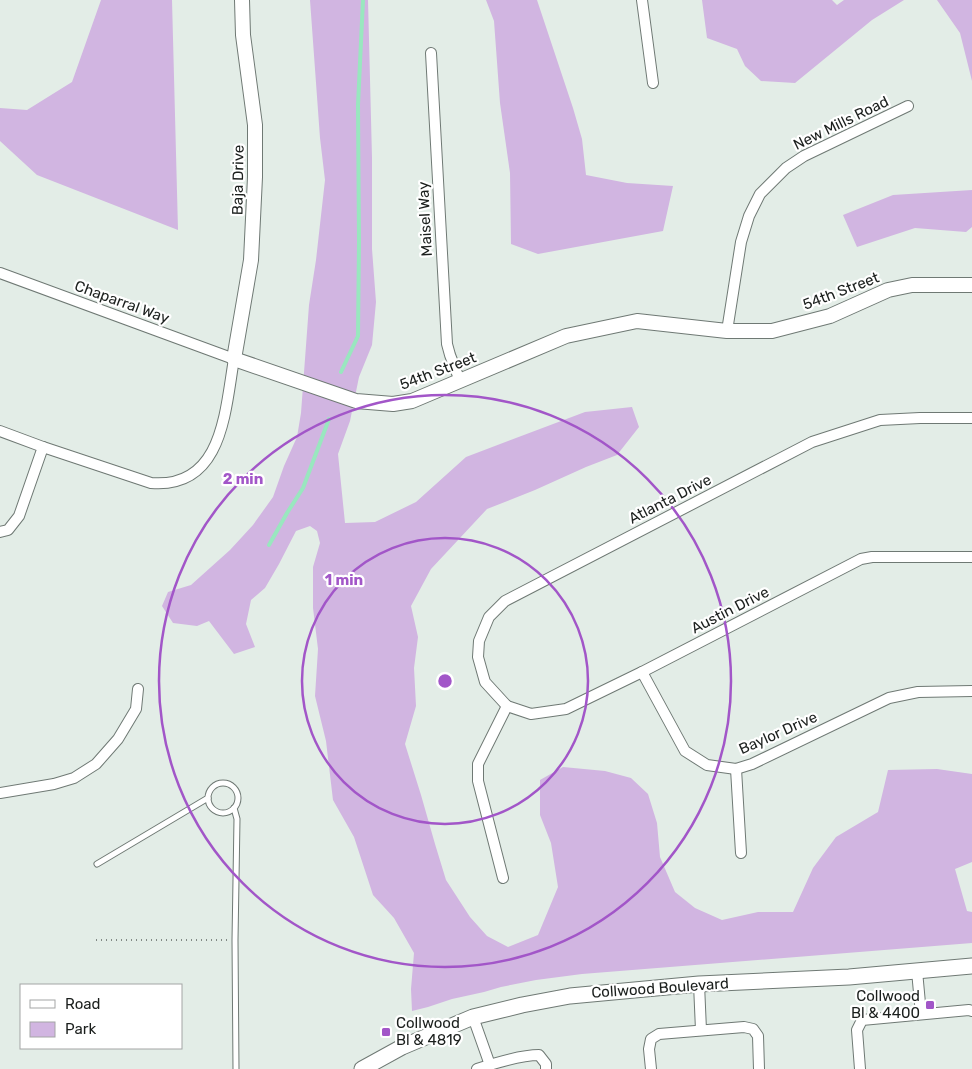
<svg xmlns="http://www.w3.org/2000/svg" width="972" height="1069" font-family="Rubik,sans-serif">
<rect width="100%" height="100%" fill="#e3ede7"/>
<g fill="#d1b5e1">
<path d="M101,0h71l6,230 -141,-55 -37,-34v-33l27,2 45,-28z"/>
<path d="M310,0h58l4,158v91l4,53 -4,43 -13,32 -9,44 -12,33 7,69 30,-1 41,-20 50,-45 119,-45 47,-5 7,20 -22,28 -31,12 -51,23 -48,19 -56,60 -20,37 7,31 -4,31 2,38 -11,38 16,51 14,49 11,36 24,37 17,19 21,11 30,-12 20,-48 -7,-44 -11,-28v-35l23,-13 42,4 26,7 17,16 9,29 3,34 15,35 20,16 27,12 36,-8h35l20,-44 23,-31 42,-25 10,-42 49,-1 35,5v88l-17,7 12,42 5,1v31l-390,31 -46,6 -35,7 -17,5 -32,7 -24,8 -16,4 -1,-22 3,-36 -20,-35 -21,-23 -19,-58 -21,-37 -7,-59 -11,-45 3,-47 -5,-41v-41l7,-24 -3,-12 -7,-5 -14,5 -17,33 -14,24 -14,12 -5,24 9,23 -21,7 -25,-33 -12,5 -24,-3 -11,-17 6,-14 23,-7 39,-35 23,-25 20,-28 11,-31 13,-29 4,-24 8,-108 7,-45 9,-80 -5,-42z"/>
<path d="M486,0h51l36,108 9,31 4,36 41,8 46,3 -10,45 -125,23 -27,-10 -1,-71 -10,-70 -6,-82z"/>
<path d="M702,0h130l5,5 7,-5h60l-32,20 -77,63 -34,-2 -16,-15 -8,-17 -30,-11z"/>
<path d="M937,0h35v81l-12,-48z"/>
<path d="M972,190v37l-6,5 -51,-4 -58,19 -14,-32 50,-20z"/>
</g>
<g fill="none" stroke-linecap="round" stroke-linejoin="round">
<g stroke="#99e7bf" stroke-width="4">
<path d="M341,372l17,-36 1,-94 -1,-137 5,-105"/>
<path d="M269,545l18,-32 16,-25 26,-69"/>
</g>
<g stroke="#6f7974" stroke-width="7">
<g id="service">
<circle cx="223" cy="798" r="15"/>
<path d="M234,808l3,11 -2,121 1,129"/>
<path d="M97,864l111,-66"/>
</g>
</g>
<g stroke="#6f7974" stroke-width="12">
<g id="minor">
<path d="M642,0l11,83"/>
<path d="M431,53l16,291 3,11 10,26"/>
<path d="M0,273l234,86c-9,52 -11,130 -83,124l-108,-36 -43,-16"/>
<path d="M727,331l14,-89 8,-26 11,-22 26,-26 18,-12 104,-50"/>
<path d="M0,532l8,-2 11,-14 24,-69"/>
<path d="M642,672l43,79 22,14 29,4 16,-5 137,-66 29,-6 54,-1"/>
<path d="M507,706l-22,-24 -7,-25 1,-16 10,-24 16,-16 307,-159 68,-22 40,-2h52"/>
<path d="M507,706l24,8 35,-5 76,-37 219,-113 11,-2h100"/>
<path d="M736,769l5,84"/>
<path d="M0,793l54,-9 20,-6 22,-14 22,-25 18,-30 2,-20"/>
<path d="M503,878l-25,-97v-17l29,-58"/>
<path d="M917,971l4,43"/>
<path d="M699,984l2,46"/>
<path d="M473,1017l17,48"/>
<path d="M477,1069c18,-6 43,-14 62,-14l7,9v5"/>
<path d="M651,1069l-2,-20 2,-10 8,-5 85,-7 9,2 5,7 1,33"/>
<path d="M860,1069l-3,-39 5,-10 107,-10 3,1"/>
</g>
</g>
<g stroke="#6f7974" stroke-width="16">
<path id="tertiary" d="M242,0l1,35 12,90v52l-4,83 -17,99 122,42 37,3 19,-3 154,-65 71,-15 90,10h45l58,-15 58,-26 24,-5h60"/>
</g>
<g stroke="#6f7974" stroke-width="17">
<path id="secondary" d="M362,1069l40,-22 71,-30 49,-12 48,-9 129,-12 150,-7 123,-11"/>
</g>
<path stroke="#818884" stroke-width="2" stroke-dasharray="1 4" stroke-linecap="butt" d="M96,940h131"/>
<use href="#service" stroke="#fff" stroke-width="5"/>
<use href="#minor" stroke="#fff" stroke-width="10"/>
<use href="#tertiary" stroke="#fff" stroke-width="14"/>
<use href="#secondary" stroke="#fff" stroke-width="15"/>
</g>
<g fill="none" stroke="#a256c8" stroke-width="2.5">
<circle cx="445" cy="681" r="143"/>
<circle cx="445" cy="681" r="286"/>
</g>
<g fill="#a256c8" stroke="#fff" stroke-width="2">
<rect x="925" y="1000" width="10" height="10" rx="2.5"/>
<rect x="381" y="1027" width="10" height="10" rx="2.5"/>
</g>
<g text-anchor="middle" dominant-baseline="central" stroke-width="4.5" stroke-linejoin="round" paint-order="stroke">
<g font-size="15" fill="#1b1f1d" stroke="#fff">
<text transform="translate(841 123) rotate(-26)">New Mills Road</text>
<text transform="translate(238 180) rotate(-89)">Baja Drive</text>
<text transform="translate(425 219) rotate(-93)">Maisel Way</text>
<text transform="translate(841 291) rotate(-21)">54th Street</text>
<text transform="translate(122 302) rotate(20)">Chaparral Way</text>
<text transform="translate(438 371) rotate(-21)">54th Street</text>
<text transform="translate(670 499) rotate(-27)">Atlanta Drive</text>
<text transform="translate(730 610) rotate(-27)">Austin Drive</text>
<text transform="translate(778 733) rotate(-24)">Baylor Drive</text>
<text transform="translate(660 988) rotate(-4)">Collwood Boulevard</text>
</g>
<g font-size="15" fill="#1b1f1d" stroke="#fff" text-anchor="end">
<text x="920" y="996">Collwood<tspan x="920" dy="17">Bl &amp; 4400</tspan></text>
<text x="396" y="1023" text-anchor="start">Collwood<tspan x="396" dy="17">Bl &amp; 4819</tspan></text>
</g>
</g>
<circle cx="445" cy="681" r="8" fill="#a256c8" stroke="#fff" stroke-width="2.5"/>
<g font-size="15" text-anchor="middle" font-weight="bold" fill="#a256c8" stroke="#fff" stroke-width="4.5" stroke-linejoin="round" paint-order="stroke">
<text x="243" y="484">2 min</text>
<text x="344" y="585">1 min</text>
</g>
<rect x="20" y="984" width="162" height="65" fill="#ffffff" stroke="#a4a5a5"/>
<rect x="30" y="1000" width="25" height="8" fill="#ffffff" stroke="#a4a5a5"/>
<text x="65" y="1009" font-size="15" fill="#1b1f1d">Road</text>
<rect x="30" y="1022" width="25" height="15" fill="#d1b5e1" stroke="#a4a5a5"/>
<text x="65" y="1034" font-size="15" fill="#1b1f1d">Park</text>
</svg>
